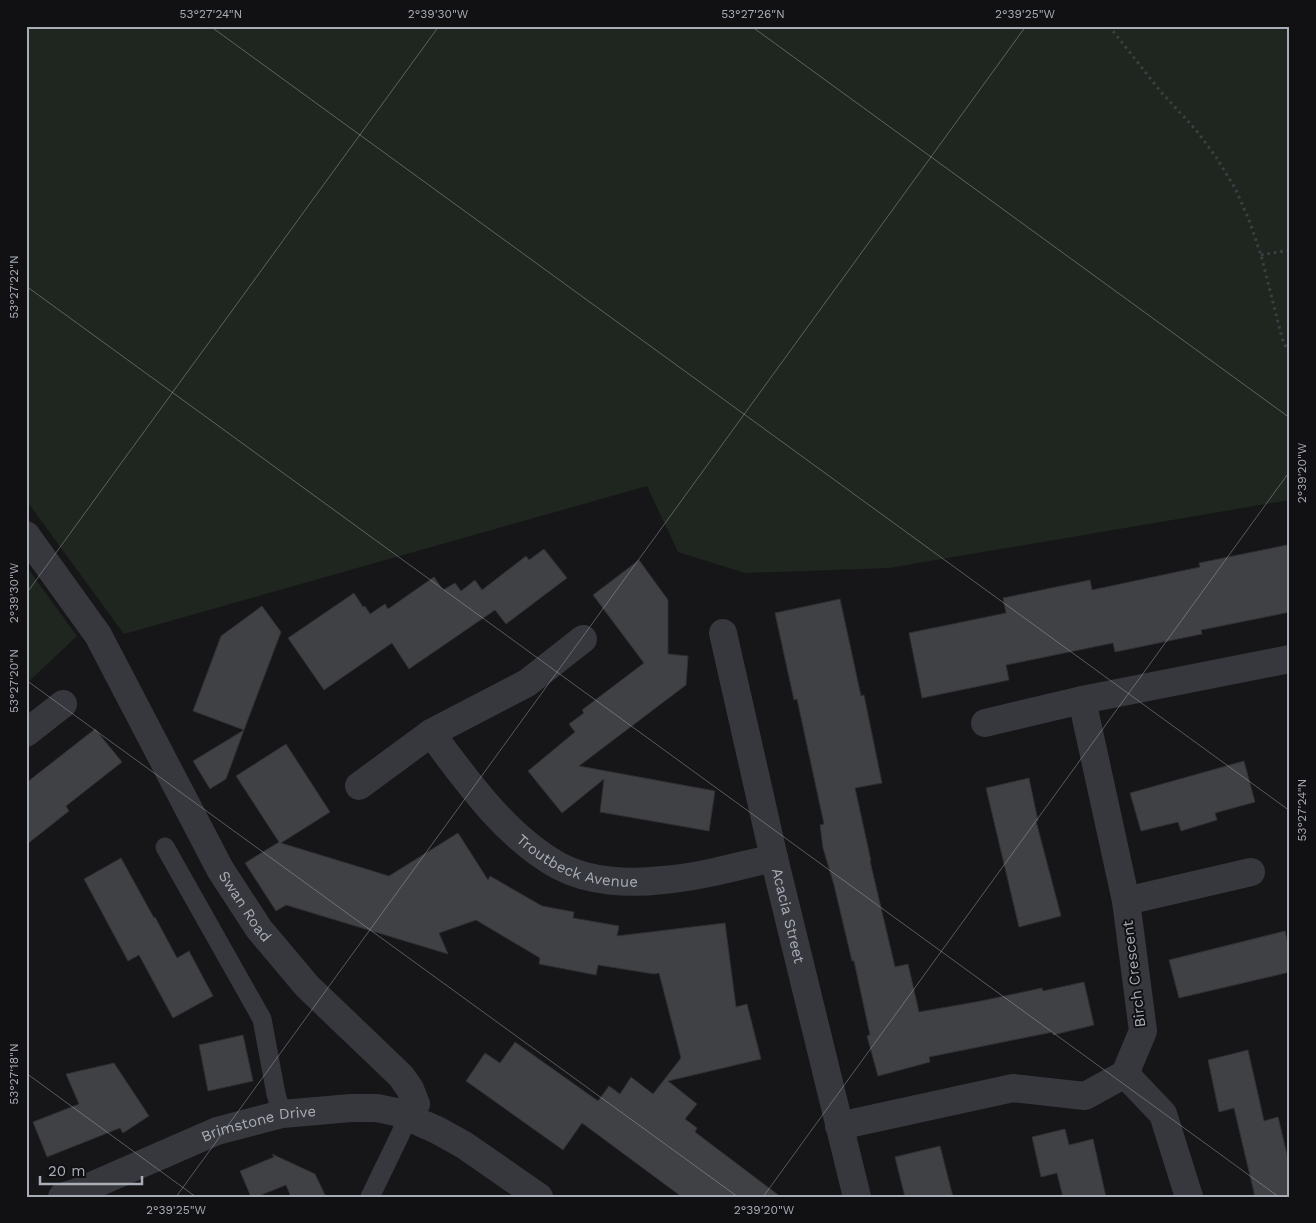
<svg xmlns="http://www.w3.org/2000/svg" width="1316" height="1223" font-family="'Work Sans',sans-serif">
<rect width="100%" height="100%" fill="#161618"/>
<g fill="#1e261f">
<path d="M26,26h1264v353l-3,2 3,6v113l-401,68 -144,5 -67,-21 -31,-66 -523,148 -98,-134z"/>
<path d="M26,566l51,70 -51,48z"/>
</g>
<g fill="#404145" stroke="#303034">
<path d="M1287,545l3,15v52l-89,18 1,4 -87,18 -2,-9 -107,22 3,15 -87,18 -13,-65 97,-20 -3,-15 87,-18 2,10 108,-23 -1,-4z"/>
<path d="M544,549l23,29 -61,46 -11,-14 -86,59 -17,-26 -68,47 -36,-52 66,-45 9,14 2,-1 5,8 15,-10 3,5 46,-32 9,13 12,-7 6,8 14,-11 7,10 44,-34 3,4z"/>
<path d="M639,560l29,40v54l20,2 -2,29 -107,81 136,25 -6,40 -109,-19 4,-33 -42,34 -34,-42 47,-39 -6,-8 15,-11 -2,-3 62,-47 -51,-68z"/>
<path d="M840,599l21,97 3,-1 18,88 -27,5 16,73h-1l25,106 13,-3 11,48 62,-11 61,-13 1,3 41,-9 10,43 -41,10v-3l-124,25 1,5 -52,14 -11,-40 3,-1 -16,-74h-2l-18,-76 -11,-37 -3,-23 4,-1 -27,-125 -3,1 -19,-87z"/>
<path d="M262,606l19,26 -37,98 -51,-19 28,-75z"/>
<path d="M95,729l27,33 -56,44 3,5 -43,34v-62z"/>
<path d="M244,730l-18,49 -16,10 -17,-28z"/>
<path d="M286,744l44,68 -49,31 108,33 69,-43 30,47 2,-4 52,30 32,6 -1,6 46,8 -2,10 108,-13 11,84 11,-3 14,55 -93,22 29,23 -12,15 12,9 -2,4 86,65h-99l-100,-74 -19,27 -97,-69 19,-28 15,10 15,-21 83,59 11,-15 11,8 11,-17 22,17 28,-36 -22,-85 -5,1 -56,-9 -2,10 -57,-11 1,-6 -64,-38 -37,13 9,21 -162,-49 -10,6 -31,-48 34,-21 -43,-66z"/>
<path d="M1244,761l11,41 -40,11 2,7 -36,11 -3,-9 -37,9 -11,-38z"/>
<path d="M1029,778l9,43h-2l25,95 -42,11 -33,-139z"/>
<path d="M121,858l33,60 1,-1 22,41 12,-7 24,45 -40,22 -34,-63 -11,6 -44,-82z"/>
<path d="M1285,931l5,21v20l-111,26 -10,-38z"/>
<path d="M243,1035l10,46 -45,10 -9,-46z"/>
<path d="M1248,1050l16,71 14,-4 12,50v30h-35l-21,-89 -15,4 -11,-52z"/>
<path d="M114,1063l35,53 -26,17 -3,-5 -73,29 -14,-35 46,-18 -13,-30z"/>
<path d="M1065,1129l4,16 24,-6 13,58h-43l-6,-24 -16,4 -9,-40z"/>
<path d="M940,1146l13,51h-48l-10,-40z"/>
<path d="M272,1154l43,20 11,23h-35l-5,-12 -30,12h-5l-11,-26 34,-14z"/>
</g>
<g fill="none" stroke-linecap="round" stroke-linejoin="round">
<g stroke="#3d3f44" stroke-width="3" stroke-dasharray="2.5 4" stroke-linecap="butt">
<path d="M1109,26l52,66 35,38 20,27 19,31 14,32 12,35 21,83 8,18"/>
<path d="M1261,255l29,-5"/>
</g>
<g stroke="#37383d" stroke-width="19">
<path d="M165,847l97,172 14,75 6,20"/>
<path d="M370,1197l30,-62 8,-19"/>
</g>
<g stroke="#37383d" stroke-width="28">
<path id="s1" d="M26,535l72,100 122,234 39,60 48,57 94,90 9,13 6,15 -8,12"/>
<path id="s2" d="M723,633l51,225 83,339"/>
<path d="M985,723l97,-23 208,-41"/>
<path d="M26,733l37,-29"/>
<path id="s3" d="M431,733c35,47 75,104 128,133 30,16 70,18 104,14 38,-3 74,-14 111,-22"/>
<path d="M359,786l72,-53 96,-50 56,-44"/>
<path d="M1126,901l125,-29"/>
<path d="M1125,1074l38,40 26,83"/>
<path d="M839,1126l174,-38 72,8 40,-22 18,-43 -17,-130 -44,-201"/>
<path id="s4" d="M62,1197l13,-4 142,-62 65,-17 69,-6h26l19,4 41,18 27,15 75,52"/>
</g>
</g>
<path fill="none" stroke="#a8adb8" stroke-width="1" stroke-opacity="0.45" d="M210,26l1080,785M751,26l539,392M26,286l1253,911M26,594l413,-568M26,680l712,517M26,1073l170,124M176,1197l850,-1171M763,1197l527,-726"/>
<g text-anchor="middle" dominant-baseline="central" stroke-width="4" stroke-linejoin="round" paint-order="stroke">
<g font-size="15" fill="#a8adb8" stroke="#111113">
<text stroke="none"><textPath href="#s3" startOffset="202">Troutbeck Avenue</textPath></text>
<text stroke="none"><textPath href="#s1" startOffset="432">Swan Road</textPath></text>
<text stroke="none"><textPath href="#s2" startOffset="290">Acacia Street</textPath></text>
<text transform="translate(1134 974) rotate(-97)">Birch Crescent</text>
<text stroke="none"><textPath href="#s4" startOffset="211">Brimstone Drive</textPath></text>
</g>
</g>
<rect width="1316" height="1223" fill="none" stroke="#111113" stroke-width="55"/>
<path d="M40 1176v8h102v-8" fill="none" stroke="#a8adb8" stroke-width="2.5"/>
<text x="48" y="1176" font-size="15" fill="#a8adb8" stroke="#111113" stroke-width="4" paint-order="stroke">20 m</text>
<rect x="28" y="28" width="1260" height="1168" fill="none" stroke="#a8adb8" stroke-width="2"/>
<g font-size="12" text-anchor="middle" fill="#a8adb8">
<text x="211" y="18">53°27'24"N</text>
<text x="438" y="18">2°39'30"W</text>
<text x="753" y="18">53°27'26"N</text>
<text x="1025" y="18">2°39'25"W</text>
<text transform="translate(14 287) rotate(-90)" y="4">53°27'22"N</text>
<text transform="translate(1302 473) rotate(-90)" y="4">2°39'20"W</text>
<text transform="translate(14 593) rotate(-90)" y="4">2°39'30"W</text>
<text transform="translate(14 681) rotate(-90)" y="4">53°27'20"N</text>
<text transform="translate(1302 810) rotate(-90)" y="4">53°27'24"N</text>
<text transform="translate(14 1074) rotate(-90)" y="4">53°27'18"N</text>
<text x="176" y="1214">2°39'25"W</text>
<text x="764" y="1214">2°39'20"W</text>
</g>
</svg>
